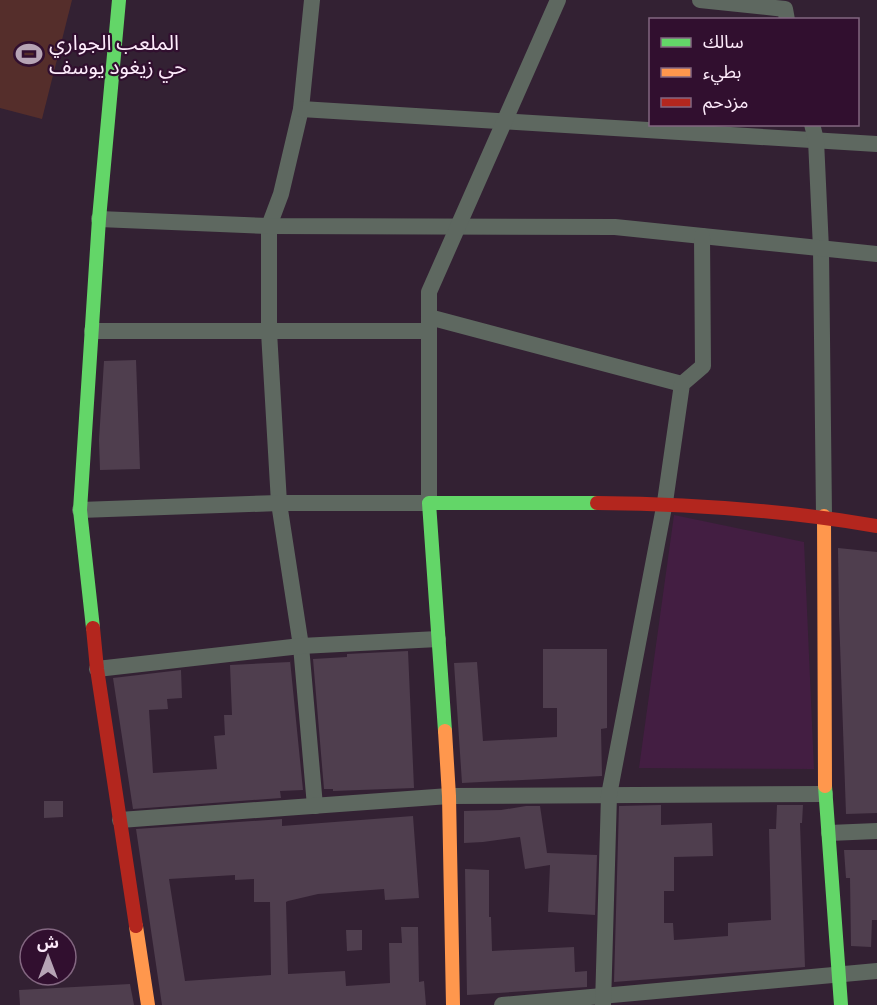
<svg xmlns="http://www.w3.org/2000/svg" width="877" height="1005" font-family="'Zilla Slab','Noto Sans Arabic',serif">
<rect width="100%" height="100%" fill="#332133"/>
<path fill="#431e42" d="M674,515l130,27 10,227 -175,-1z"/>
<path fill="#552e2b" d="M0,0h72l-30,119 -42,-11z"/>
<g fill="#4f3e4e" fill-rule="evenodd">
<path d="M136,360l4,109 -40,1 -1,-30 5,-79z"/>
<path d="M838,548l39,4v261l-31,1 -7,-199z"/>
<path d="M543,649h64v79l-6,1 1,47 -140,7 -8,-120 23,-1 6,79 74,-4v-29h-14z"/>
<path d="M408,651l6,137 -81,3v-2h-9l-11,-130 34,-2v-3z"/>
<path d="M290,660l13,130 -23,1 1,7 -148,11 -20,-131 68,-8 1,28 -15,1 1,10 -19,1 4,63 64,-4 -3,-33 11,-1 -1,-20h8l-2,-50 60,-3z"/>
<path d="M44,801h19v16l-19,1z"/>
<path d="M661,805v20l51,-2 1,33 -39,1v34h-10v32h9l1,17 54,-4v-13l43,-3 -2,-91h7l1,-24h26l-1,18h-2l5,144 -191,15 5,-176z"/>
<path d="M526,806h14l7,47 50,2 -2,60 -47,-3 2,-47 -25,4 -5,-32 -37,5 -19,1v-32l37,-1z"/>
<path d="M413,816l6,82 -34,2 -1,-11 -66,5 -30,7 -2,1 2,72 57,-3 1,15 44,-3 -1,-40h13l-1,-16h17l1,55 5,-1 2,24h-264l-26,-176 146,-10v7zM235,875v5l19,-1v23h16l1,73 -86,6 -16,-102z"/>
<path d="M844,850h33v70h-5l-1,27 -20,-1 -1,-68h-4z"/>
<path d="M465,869l24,1v47h2l1,34 82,-4 1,25 12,-1v16l-120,8z"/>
<path d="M346,930h16v20l-15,1z"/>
<path d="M130,984l4,21h-114l-1,-15z"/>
</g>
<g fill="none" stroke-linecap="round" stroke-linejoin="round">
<g stroke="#5e6860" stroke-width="16">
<path d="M312,0l-11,109 -20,85 -12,32v106l10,171 22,143 14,160"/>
<path d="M700,0l85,9 2,11"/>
<path d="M301,109l576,35"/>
<path d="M812,124l4,16 5,109 3,267"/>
<path d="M99,219l170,7 346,1 262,27"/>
<path d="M429,317l253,67"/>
<path d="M92,331h337"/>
<path d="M80,510l199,-7h150v-211l129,-292"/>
<path d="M97,669l204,-23 137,-7"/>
<path d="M120,820l329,-24 376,-2"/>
<path d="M829,833l48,-2"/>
<path d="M502,1005l375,-34"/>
<path d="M603,1005l6,-210 56,-293 17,-118 21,-18 -1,-130"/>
</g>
<g stroke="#63d668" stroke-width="14">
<path d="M93,628l-13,-118 19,-291 20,-219"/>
<path d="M445,731l-16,-228h168"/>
<path d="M825,786l16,219"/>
</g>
<g stroke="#ff974d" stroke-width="14">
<path d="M824,516l1,270"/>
<path d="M445,731l4,65 4,209"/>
<path d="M136,926l12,79"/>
</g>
<g stroke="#b3261e" stroke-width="14">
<path d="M597,503c95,1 187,7 280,23"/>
<path d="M93,628l4,41 39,257"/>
</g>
</g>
<defs>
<g id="stadium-bare" transform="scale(2.07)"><path d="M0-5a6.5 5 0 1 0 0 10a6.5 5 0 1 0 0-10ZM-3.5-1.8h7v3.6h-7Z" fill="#b6a4b5" stroke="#310f2f" stroke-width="2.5" paint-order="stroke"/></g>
</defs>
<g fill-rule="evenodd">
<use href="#stadium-bare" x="29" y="54"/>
</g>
<g text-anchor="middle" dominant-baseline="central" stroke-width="4.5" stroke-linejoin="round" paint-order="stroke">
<g font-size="21" fill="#fdebfb" stroke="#310f2f" text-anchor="start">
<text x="49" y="42">الملعب الجواري<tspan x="49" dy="24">حي زيغود يوسف</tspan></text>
</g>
</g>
<rect x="649" y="18" width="210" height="108" fill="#310f2f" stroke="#836781" stroke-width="1.5"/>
<rect x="661" y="38" width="30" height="9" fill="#63d668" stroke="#836781" stroke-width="1.5"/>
<text x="703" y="48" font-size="18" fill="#fdebfb">سالك</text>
<rect x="661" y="68" width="30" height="9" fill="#ff974d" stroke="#836781" stroke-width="1.5"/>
<text x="703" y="78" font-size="18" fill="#fdebfb">بطيء</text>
<rect x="661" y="98" width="30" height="9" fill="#b3261e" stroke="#836781" stroke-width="1.5"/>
<text x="703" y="108" font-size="18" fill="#fdebfb">مزدحم</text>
<g transform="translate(48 957)"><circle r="28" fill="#310f2f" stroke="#836781" stroke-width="1.5"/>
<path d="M0-4.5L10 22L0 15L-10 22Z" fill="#b6a4b5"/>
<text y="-9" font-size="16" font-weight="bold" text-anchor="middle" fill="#fdebfb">ش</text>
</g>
</svg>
